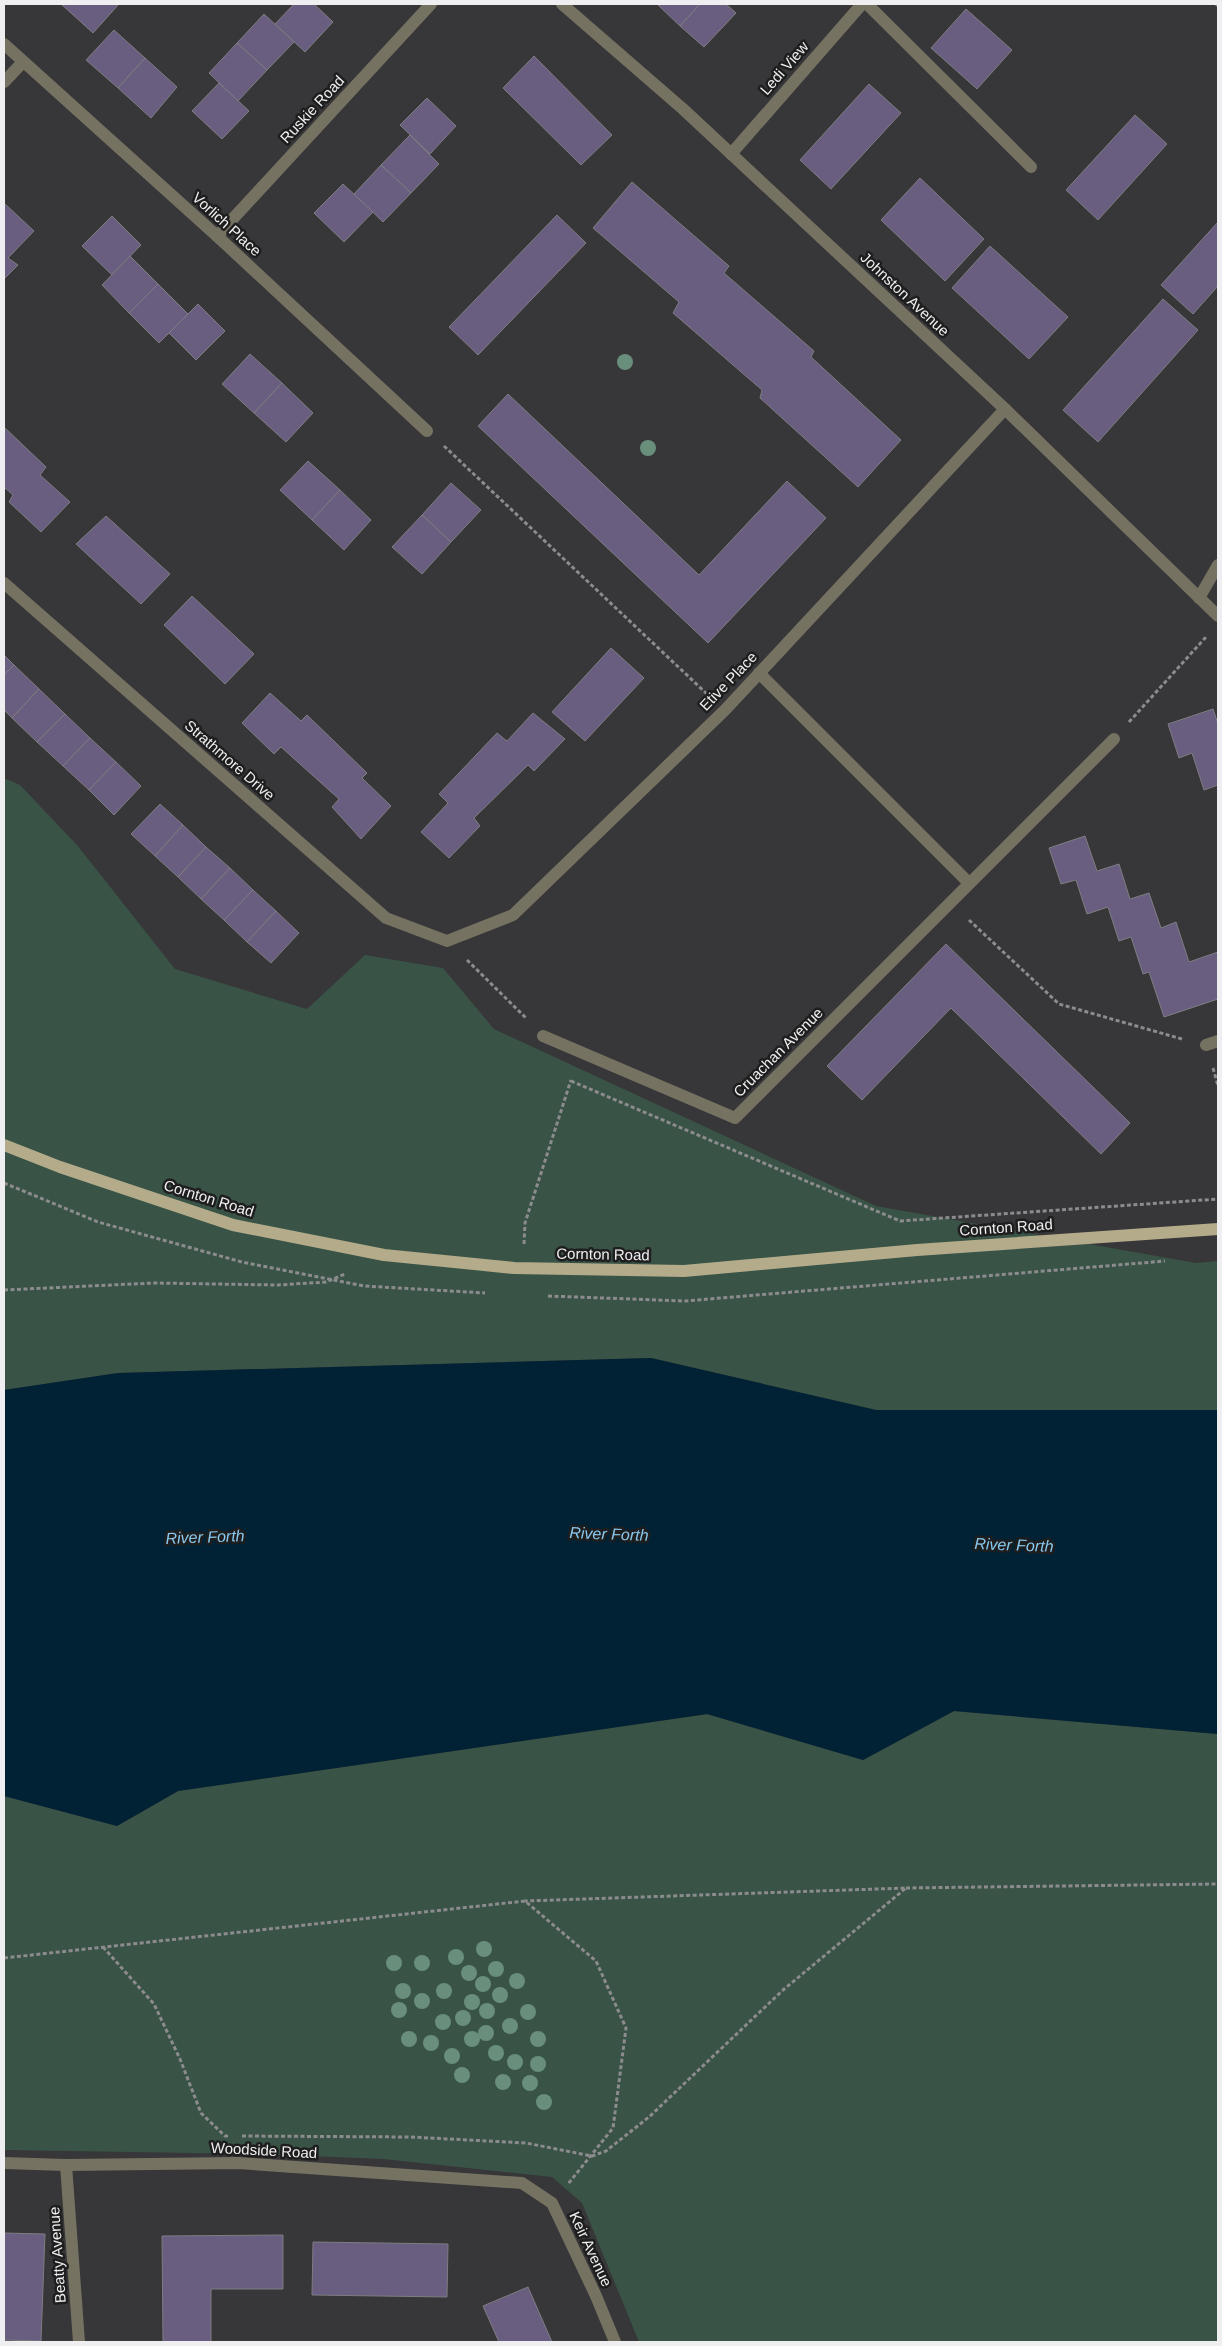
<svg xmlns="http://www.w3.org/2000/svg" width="1222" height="2346" font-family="Helvetica,sans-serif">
<rect width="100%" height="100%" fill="#373639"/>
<g fill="#395346">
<path d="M4,778l16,7 57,60 98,124 132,40 58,-54 78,13 51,61 382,177 320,57 22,-2v149h-342l-225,-52 -533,15 -114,17z"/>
<path d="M954,1711l264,23v608h-579l-57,-139 -30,-26 -169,-18 -122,-5 -257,-4v-354l113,30 61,-35 529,-77 156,46z"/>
</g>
<path fill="#002234" d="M651,1358l225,52h342v324l-264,-23 -91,49 -156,-46 -529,77 -61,35 -113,-30v-406l114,-17z"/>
<g fill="#6a5e80" stroke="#7e7d81">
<path d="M61,4h58l-26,29z"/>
<path d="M294,4h20l19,18 -28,30 -30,-28z"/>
<path d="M657,4h43l-20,22z"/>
<path d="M700,4h26l10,9 -32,34 -24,-21z"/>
<path d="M966,9l46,41 -35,39 -46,-41z"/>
<path d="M264,14l30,28 -27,28 -30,-27z"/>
<path d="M114,30l31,28 -27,30 -32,-28z"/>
<path d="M237,43l30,27 -29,31 -29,-28z"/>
<path d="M534,56l78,79 -31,30 -78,-77z"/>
<path d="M145,58l32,29 -26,31 -33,-30z"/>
<path d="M219,83l30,28 -27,28 -30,-28z"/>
<path d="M869,84l32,29 -70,76 -31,-29z"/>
<path d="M427,98l29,28 -26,28 -30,-29z"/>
<path d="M1135,115l32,29 -69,76 -32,-30z"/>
<path d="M410,135l29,29 -28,29 -30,-28z"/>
<path d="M381,165l30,28 -28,29 -29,-28z"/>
<path d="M920,178l64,61 -39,42 -64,-61z"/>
<path d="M632,182l97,84 -5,7 90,78 -3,6 90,83 -43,47 -98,-89 2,-8 -89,-77 6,-11 -86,-74z"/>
<path d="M343,184l30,28 -29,30 -30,-29z"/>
<path d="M4,203l30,28 -26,27 10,7 -14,14z"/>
<path d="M557,215l29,28 -108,112 -29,-28z"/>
<path d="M112,216l29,29 -29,30 -30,-29z"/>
<path d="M1218,222v64l-25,28 -32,-29z"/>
<path d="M990,246l78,71 -39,42 -77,-71z"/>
<path d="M130,256l28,28 -29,29 -27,-28z"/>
<path d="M158,284l30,30 -29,29 -30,-30z"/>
<path d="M1163,299l35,31 -100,112 -35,-32z"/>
<path d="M198,304l27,27 -29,29 -27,-27z"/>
<path d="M250,354l32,29 -28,30 -32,-29z"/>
<path d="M282,383l31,30 -27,29 -32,-29z"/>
<path d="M508,394l191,181 88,-94 39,37 -118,125 -230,-217z"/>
<path d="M4,427l42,40 -6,8 30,27 -29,30 -32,-30 4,-7 -9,-8z"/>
<path d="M308,461l32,29 -28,30 -32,-30z"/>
<path d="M451,483l30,27 -30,32 -29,-27z"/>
<path d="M340,490l31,30 -27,30 -32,-30z"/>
<path d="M422,515l29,27 -29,32 -30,-27z"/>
<path d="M106,516l64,58 -29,30 -65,-60z"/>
<path d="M192,596l62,58 -29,30 -61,-59z"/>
<path d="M611,648l33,30 -59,63 -33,-29z"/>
<path d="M4,655l10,10 -10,10z"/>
<path d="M14,665l25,24 -27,29 -8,-8v-35z"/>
<path d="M39,689l26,25 -28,28 -25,-24z"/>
<path d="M270,693l31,28 6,-6 60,58 -5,5 29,28 -30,33 -29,-32 7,-8 -58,-52 -7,7 -32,-31z"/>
<path d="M1213,709l5,15v61l-14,5 -12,-37 -13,5 -11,-34z"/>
<path d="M533,713l32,26 -31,32 -6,-6 -54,53 6,8 -31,32 -28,-26 27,-29 -9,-9 58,-61 10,8z"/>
<path d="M65,714l25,24 -27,28 -26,-24z"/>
<path d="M90,738l26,24 -27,28 -26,-24z"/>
<path d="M116,762l25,24 -27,29 -25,-25z"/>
<path d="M160,804l23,21 -28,31 -24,-22z"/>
<path d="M183,825l23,22 -28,30 -23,-21z"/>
<path d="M1085,836l12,35 22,-7 11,35 19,-6 12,35 15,-6 13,40 29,-10v47l-54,18 -15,-45 -6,2 -12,-37 -12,4 -11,-34 -21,7 -11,-34 -15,4 -12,-36z"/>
<path d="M206,847l24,21 -29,31 -23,-22z"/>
<path d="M230,868l23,22 -29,30 -23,-21z"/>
<path d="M253,890l23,21 -29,31 -23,-22z"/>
<path d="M276,911l23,22 -28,30 -24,-21z"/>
<path d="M946,944l184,179 -29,31 -150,-146 -89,92 -35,-34z"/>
<path d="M4,2233l41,1 -4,107 -37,-1z"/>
<path d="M283,2235v54h-72v53h-48l-1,-106z"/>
<path d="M313,2242l135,2 -1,53 -135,-2z"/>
<path d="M528,2287l24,55h-53l-16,-36z"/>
</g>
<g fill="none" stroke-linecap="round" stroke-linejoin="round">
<g stroke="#8c8b8d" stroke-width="3" stroke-dasharray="4 2.5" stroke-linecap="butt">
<path d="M1216,4l2,2"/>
<path d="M444,446l263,248"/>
<path d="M1129,722l77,-85"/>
<path d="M969,920l90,84 123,35"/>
<path d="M467,960l60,59"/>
<path d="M1213,1068l5,18"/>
<path d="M571,1081l329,140 318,-22"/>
<path d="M4,1183l94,39 144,40 122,24 121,7"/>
<path d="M524,1244l1,-21 46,-143"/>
<path d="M4,1290l150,-7 124,2 48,-3 19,-8"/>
<path d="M548,1296l137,5 480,-40"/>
<path d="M906,1888l312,-4"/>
<path d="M103,1947l51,57 26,55 21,54 24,23h3"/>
<path d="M4,1958l521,-57 71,60 30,67 -13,100 -45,56"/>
<path d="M242,2136l169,1 115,6 66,13 14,-5 43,-34 134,-127 123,-102 -381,13"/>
</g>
<g stroke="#767262" stroke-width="12">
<path d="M562,4l121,105 322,300 213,207"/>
<path d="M867,4l164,163"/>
<path d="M4,44l213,192 210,195"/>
<path d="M4,82l19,-20"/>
<path d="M731,154l131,-150"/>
<path d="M217,236l214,-232"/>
<path d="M4,583l382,335 61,23 66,-26 212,-205 280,-301"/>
<path d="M1199,598l19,-33"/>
<path d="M759,673l210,210"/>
<path d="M543,1036l192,82 379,-379"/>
<path d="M1206,1045l12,-4"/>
<path d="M4,2163l62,2 172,-2 284,20 30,20 44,93 19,46"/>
<path d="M66,2165l13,177"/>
</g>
<path stroke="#b4ab8b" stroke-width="12" d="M4,1145l56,22 173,58 151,30 130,13 170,3 233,-21 301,-21"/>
</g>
<g fill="#698e7c">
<circle cx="625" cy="362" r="8"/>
<circle cx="648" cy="448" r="8"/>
<circle cx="484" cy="1949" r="8"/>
<circle cx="456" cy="1957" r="8"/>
<circle cx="394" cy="1963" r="8"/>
<circle cx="422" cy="1963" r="8"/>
<circle cx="496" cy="1969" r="8"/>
<circle cx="469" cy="1973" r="8"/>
<circle cx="517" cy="1981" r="8"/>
<circle cx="483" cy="1984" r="8"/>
<circle cx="403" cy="1991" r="8"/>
<circle cx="444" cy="1991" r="8"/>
<circle cx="500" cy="1995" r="8"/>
<circle cx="422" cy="2001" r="8"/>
<circle cx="472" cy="2002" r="8"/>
<circle cx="399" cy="2010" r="8"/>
<circle cx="487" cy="2011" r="8"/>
<circle cx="528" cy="2012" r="8"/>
<circle cx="463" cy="2018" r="8"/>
<circle cx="443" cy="2022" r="8"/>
<circle cx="510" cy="2026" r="8"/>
<circle cx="486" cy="2033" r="8"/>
<circle cx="409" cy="2039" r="8"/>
<circle cx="472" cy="2039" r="8"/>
<circle cx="538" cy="2039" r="8"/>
<circle cx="431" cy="2043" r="8"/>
<circle cx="496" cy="2053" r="8"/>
<circle cx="452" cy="2056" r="8"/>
<circle cx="515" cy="2062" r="8"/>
<circle cx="538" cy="2064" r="8"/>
<circle cx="462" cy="2075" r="8"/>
<circle cx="503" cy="2082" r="8"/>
<circle cx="530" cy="2083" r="8"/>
<circle cx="544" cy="2102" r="8"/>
</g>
<g text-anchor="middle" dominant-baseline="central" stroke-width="5" stroke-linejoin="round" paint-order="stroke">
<g font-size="15" fill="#efeef0" stroke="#1e1e1f">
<text transform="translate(784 68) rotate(-49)">Ledi View</text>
<text transform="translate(312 109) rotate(-47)">Ruskie Road</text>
<text transform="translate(227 224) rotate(42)">Vorlich Place</text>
<text transform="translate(905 294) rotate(43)">Johnston Avenue</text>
<text transform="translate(728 681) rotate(-46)">Etive Place</text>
<text transform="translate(230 760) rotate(41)">Strathmore Drive</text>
<text transform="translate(778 1052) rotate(-45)">Cruachan Avenue</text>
<text transform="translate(209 1198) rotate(17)">Cornton Road</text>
<text transform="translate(1006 1227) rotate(-4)">Cornton Road</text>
<text transform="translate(603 1254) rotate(1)">Cornton Road</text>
<text transform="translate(264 2150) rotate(3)">Woodside Road</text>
<text transform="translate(591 2249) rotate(65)">Keir Avenue</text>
<text transform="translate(57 2255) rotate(-94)">Beatty Avenue</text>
</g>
<g font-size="16" font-style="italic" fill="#88c8ee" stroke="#1e1e1f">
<text transform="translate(609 1534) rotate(2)">River Forth</text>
<text transform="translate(205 1537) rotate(-2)">River Forth</text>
<text transform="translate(1014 1545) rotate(2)">River Forth</text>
</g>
</g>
<rect width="1222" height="2346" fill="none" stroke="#efeef0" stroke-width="10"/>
</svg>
